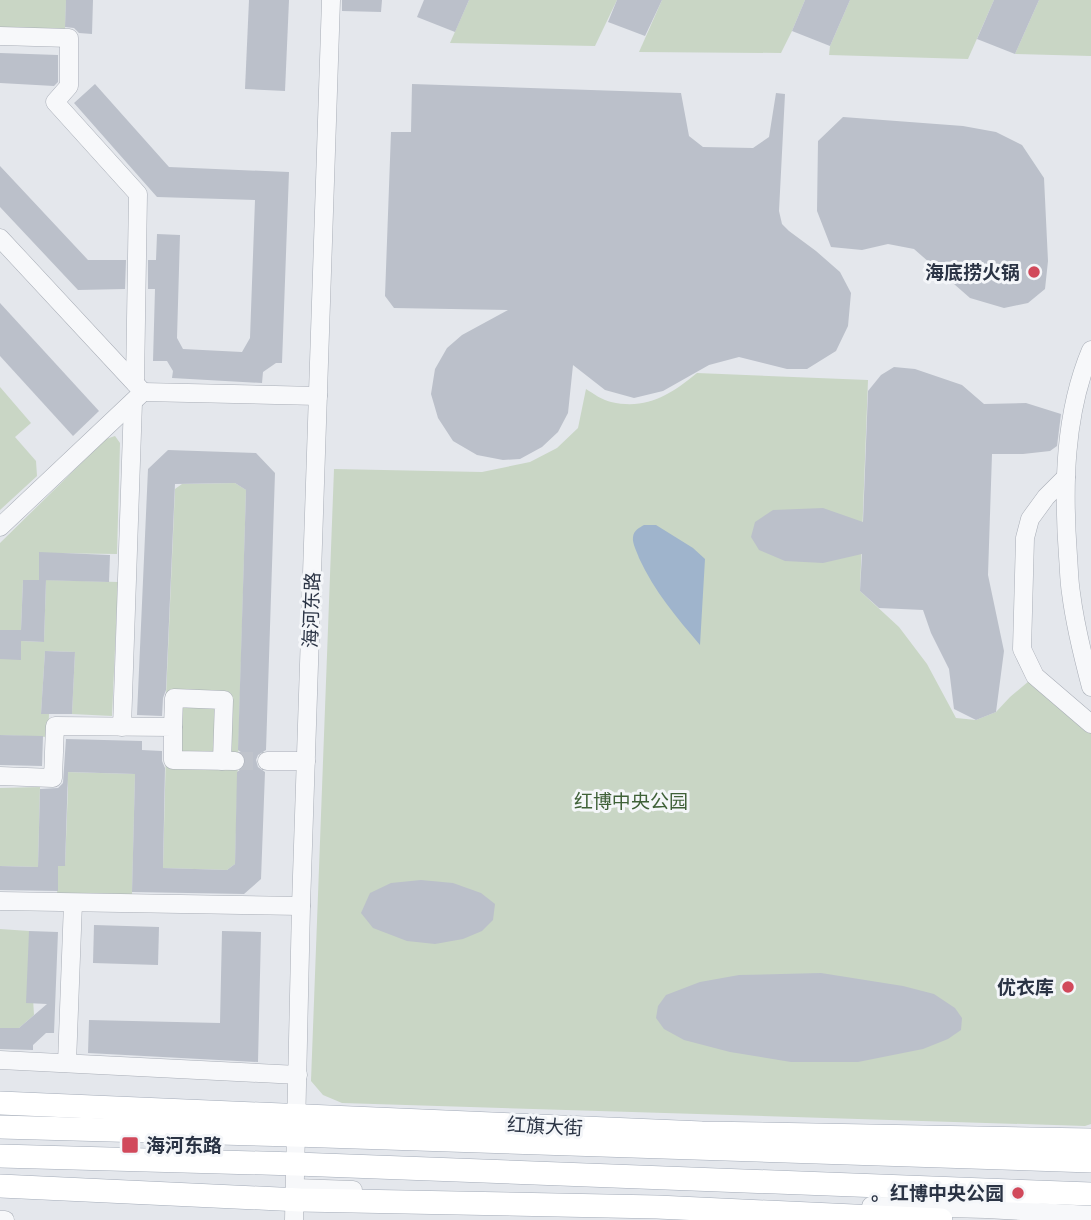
<svg xmlns="http://www.w3.org/2000/svg" width="1091" height="1220" font-family="'IBM Plex Sans','Noto Sans SC',sans-serif">
<rect width="100%" height="100%" fill="#e4e7ec"/>
<g fill="#c9d6c5">
<path d="M0,0h66l-1,33 -65,-5z"/>
<path d="M469,0h148l-22,46 -145,-3z"/>
<path d="M662,0h143l-13,31 -11,22 -142,-1z"/>
<path d="M850,0h144l-26,59 -139,-4 1,-9z"/>
<path d="M1039,0h52v56l-76,-2z"/>
<path d="M697,373l171,7 -8,211 39,36 28,37 29,54 20,2 20,-8 14,-15 25,-21 56,48v400l-6,2 -743,-23 -19,-8 -12,-14 23,-612 148,3 48,-10 27,-14 21,-20 8,-39c8,5 16,11 25,13 36,8 59,-7 86,-29z"/>
<path d="M0,387l31,36 -16,14 21,24 1,15 -37,34z"/>
<path d="M115,436l5,7 -3,111 -77,-1 -1,27h-16l-2,50h-21v-87l106,-104z"/>
<path d="M235,483l11,7 -11,374 -8,6 -64,-2 3,-117 -1,-31 10,-231 7,-5z"/>
<path d="M46,580l72,2 -6,134 -40,-2 3,-62 -30,-1 -4,63h8l-1,23 -48,-2v-76h21v-18l23,1z"/>
<path d="M66,772l69,2 -3,121 -75,1 1,-30 7,-1 3,-77z"/>
<path d="M40,787l-2,80 -38,-1v-78z"/>
<path d="M0,929l29,2 5,84 -15,13h-19z"/>
</g>
<path fill="#9fb4cc" d="M644,525h12l37,23 12,11 -5,86c-23,-27 -46,-54 -61,-87 -2,-6 -7,-15 -6,-21 1,-7 6,-9 11,-12z"/>
<g fill="#bbc0ca">
<path d="M66,0h27l-1,34 -13,-1 -5,-5 -9,-1z"/>
<path d="M249,0h40l-4,91 -40,-2z"/>
<path d="M342,0h40l-1,12 -39,-1z"/>
<path d="M424,0h45l-14,32 -38,-15z"/>
<path d="M617,0h45l-17,36 -37,-14z"/>
<path d="M805,0h45l-20,46 -38,-15z"/>
<path d="M994,0h45l-24,54 -38,-15z"/>
<path d="M0,53l58,2v27l-4,4 -54,-3z"/>
<path d="M95,84l74,83 120,5 -7,191h-6l-13,9 -1,11 -90,-5 1,-7 -6,-10h-14l2,-72h-7v-29h8l1,-26 23,1 -3,103 6,11 59,3 8,-14 5,-138 -98,-3 -83,-94z"/>
<path d="M412,84l269,9 8,43 14,11 50,1 16,-11 7,-44 9,1 -6,117 3,13 7,7 27,20 24,21 11,21 -3,33 -12,25 -29,18h-20l-48,-12 -30,8 -46,26 -29,7 -29,-8 -32,-25 -5,48 -10,19 -16,15 -22,12 -17,1 -26,-5 -24,-14 -15,-23 -7,-24 4,-25 12,-21 15,-13 46,-25 -114,-2 -9,-12 6,-164h20z"/>
<path d="M843,117l120,9 33,6 26,13 22,33 4,83 -3,28 -17,14 -24,5 -34,-10 -56,-49 -26,-5 -26,6 -31,-3 -14,-36 1,-70z"/>
<path d="M0,166l88,94h38l-1,29 -47,1 -78,-83z"/>
<path d="M0,303l99,108 -26,25 -73,-80z"/>
<path d="M894,367l21,2 47,16 22,19 42,-1 35,11 -4,32 -7,5 -27,3h-31l-4,121 16,76 -8,61 -20,8 -22,-11 -5,-40 -18,-36 -8,-23 -44,-2 -19,-17 2,-37 -39,9 -38,-2 -26,-11 -8,-13 4,-15 18,-12 50,-2 40,14 5,-131 13,-16z"/>
<path d="M168,450l88,3 19,20 -9,277 -8,5 -2,5 2,7 7,5 -4,107 -17,15 -112,-2 3,-118 -67,-2 -3,94h-7v25l-58,-1v-24l38,1 2,-78 18,-1 5,-5 3,-44 76,2v9l20,1v10l3,7 -2,100 64,2 8,-6 2,-92 7,-5 2,-7 -1,-5 -7,-5 8,-260 -11,-7 -60,1 -9,206 -3,8 -1,18 -25,-1 11,-246z"/>
<path d="M39,552l71,3 -1,27 -70,-2z"/>
<path d="M23,580h23l-2,62 -23,-1v19l-21,-1v-29h21z"/>
<path d="M45,651l30,1 -3,62h-31z"/>
<path d="M0,735l43,1 -1,30 -42,-1z"/>
<path d="M421,880l32,3 28,10 14,11 -2,16 -11,11 -19,8 -28,5 -28,-3 -34,-13 -12,-15 9,-20 21,-10z"/>
<path d="M94,925l65,2 -1,38 -65,-2z"/>
<path d="M29,931l29,1 -4,101h-8l-13,12v5l-33,-1v-21h19l28,-24 -21,-1z"/>
<path d="M222,931l39,1 -3,130 -170,-9 1,-33 131,3z"/>
<path d="M821,973l82,13 31,8 21,14 7,10 -1,12 -13,9 -25,10 -65,13h-67l-61,-10 -46,-12 -20,-11 -8,-11 2,-12 8,-11 34,-13 39,-7z"/>
</g>
<g fill="none" stroke-linecap="round" stroke-linejoin="round">
<path stroke="#bfc3cb" stroke-width="18" stroke-dasharray="18 9" stroke-linecap="butt" d="M235,761h32"/>
<g stroke="#a9aeb7" stroke-width="19">
<g id="minor">
<path d="M0,36l69,2v48l-14,16 83,92 -3,189"/>
<path d="M0,238l143,154 -143,135"/>
<path d="M1091,350c-27,64 -28,137 -23,206 1,12 1,25 3,37 4,32 12,64 20,94"/>
<path d="M143,392l175,4"/>
<path d="M1066,477l-20,20 -16,22 -5,19 -3,111 13,27 56,48"/>
<path d="M122,727l11,-325"/>
<path d="M173,727l1,-29 50,2 -2,61"/>
<path d="M267,761h39"/>
<path d="M0,776l53,2 2,-52 118,1v33l62,1"/>
<path d="M0,901l301,5"/>
<path d="M0,1060l298,15"/>
<path d="M67,1063l6,-160"/>
<path d="M295,1188l58,2"/>
<path d="M871,1206l115,3 105,6"/>
<path d="M0,1220h5"/>
<path d="M294,1220l7,-314 30,-906"/>
</g>
</g>
<g stroke="#a3abb8" stroke-width="24">
<g id="major">
<path d="M0,1103l702,30 389,7"/>
<path d="M0,1127l294,8 797,26"/>
<path d="M0,1156l296,8 795,30"/>
<path d="M0,1186l300,14 357,7 284,13"/>
</g>
</g>
<use href="#minor" stroke="#f7f8fa" stroke-width="18"/>
<use href="#major" stroke="#fff" stroke-width="23"/>
</g>
<g fill="#d1495b" stroke="#f4f6f9" stroke-width="2.5">
<circle cx="1034" cy="272" r="7"/>
<circle cx="1068" cy="987" r="7"/>
<rect x="121" y="1136" width="18" height="18" rx="3.5"/>
<circle cx="1018" cy="1193" r="7"/>
</g>
<g text-anchor="middle" dominant-baseline="central" stroke-width="6" stroke-linejoin="round" paint-order="stroke">
<g font-size="19" font-weight="bold" fill="#2b3445" stroke="#f4f6f9" text-anchor="end">
<text x="1020" y="272">海底捞火锅</text>
<text x="1054" y="987">优衣库</text>
<text x="146" y="1145" text-anchor="start">海河东路</text>
<text x="1004" y="1193">。红博中央公园</text>
</g>
<g font-size="19" fill="#2b3445" stroke="#f4f6f9">
<text transform="translate(311 610) rotate(-88)">海河东路</text>
<text transform="translate(545 1126) rotate(3)">红旗大街</text>
</g>
<g font-size="19" fill="#3f6138" stroke="#f4f6f9">
<text x="631" y="801">红博中央公园</text>
</g>
</g>
</svg>
